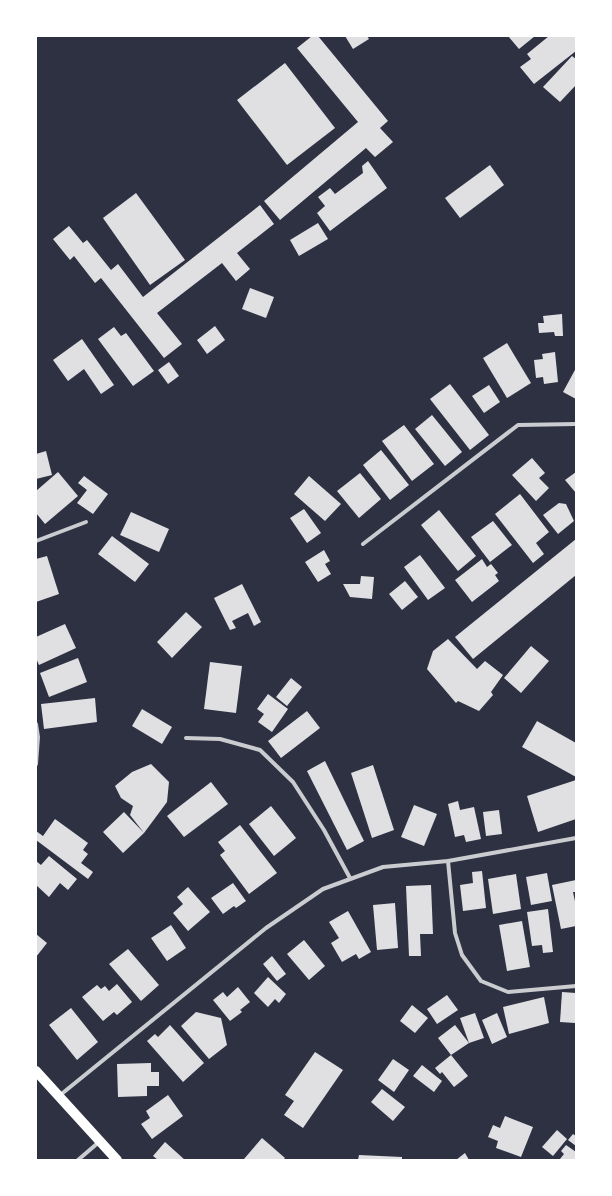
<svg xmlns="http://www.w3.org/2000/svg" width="612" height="1196" font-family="'Roboto Serif',serif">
<rect width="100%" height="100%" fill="#2d3142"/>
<g fill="#e0e0e3">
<path d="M312,36h6l70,85 -8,7 13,14 -18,15 -9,-9 -86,72 -16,-19 94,-79 -61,-74z"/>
<path d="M345,36h22l2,3 -16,10z"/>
<path d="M508,36h27l-16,13z"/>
<path d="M549,36h26l1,15 -42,33 -14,-17 11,-8 -4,-5z"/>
<path d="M572,56l4,3v26l-16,17 -17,-15z"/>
<path d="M285,63l50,65 -48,37 -50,-65z"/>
<path d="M368,161l19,27 -57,43 -13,-18 8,-7 -7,-9 12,-9 5,6 28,-21 -1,-7z"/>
<path d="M490,165l14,20 -44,33 -15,-20z"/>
<path d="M136,193l49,67 -35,25 -47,-67z"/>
<path d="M260,205l14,19 -37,29 13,16 -14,12 -14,-18 -65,50 25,31 -18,14 -63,-80 -6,5 -21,-27 -4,4 -17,-21 16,-13 14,17 4,-3 24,30 7,-6 25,33z"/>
<path d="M318,223l10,16 -29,17 -9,-16z"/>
<path d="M250,288l24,9 -8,21 -24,-9z"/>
<path d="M562,314l1,22h-8l-1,-4 -15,1 -1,-10h6l-1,-7z"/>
<path d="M215,326l10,14 -18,14 -10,-14z"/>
<path d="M114,327l7,9 5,-3 28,38 -21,15 -35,-47z"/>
<path d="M82,339l32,46 -13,9 -17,-25 -16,12 -15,-21z"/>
<path d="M507,343l24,40 -24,15 -24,-40z"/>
<path d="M555,352l3,30 -14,2 -1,-7 -7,1 -2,-18 9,-1 -1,-5z"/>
<path d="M169,362l10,14 -11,8 -10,-14z"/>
<path d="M576,368v31l-13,-7z"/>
<path d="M450,384l39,51 -19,15 -40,-51z"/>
<path d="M489,385l11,17 -16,11 -12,-17z"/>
<path d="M432,415l30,37 -17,14 -30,-37z"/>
<path d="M404,425l30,39 -22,17 -30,-40z"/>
<path d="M381,450l28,35 -19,15 -27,-35z"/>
<path d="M46,451l6,24 -16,4v-25z"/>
<path d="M532,458l13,15 -6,5 10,10 -13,13 -24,-26z"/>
<path d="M58,472l20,24 -33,28 -9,-11v-22z"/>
<path d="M576,472v21l-11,-13z"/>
<path d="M360,473l21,26 -22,19 -22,-27z"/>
<path d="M84,476l24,18 -15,20 -16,-11 10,-13 -9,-7z"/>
<path d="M309,476l32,28 -16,17 -31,-27z"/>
<path d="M520,494l29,38 -13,11 8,11 -11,9 -38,-49z"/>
<path d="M559,503l7,1 8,17 -16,13 -15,-19z"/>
<path d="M304,509l17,24 -14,10 -17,-25z"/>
<path d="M439,510l37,46 -18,15 -37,-46z"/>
<path d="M131,512l38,17 -10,23 -39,-17z"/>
<path d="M493,521l19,24 -22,17 -19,-25z"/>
<path d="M112,536l37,28 -14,18 -37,-28z"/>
<path d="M576,539v36l-103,84 -18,-22z"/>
<path d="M324,550l6,11 -5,3 6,10 -13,8 -13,-20z"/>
<path d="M420,555l25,33 -17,12 -24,-33z"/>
<path d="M47,556l12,38 -23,8v-43z"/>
<path d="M482,559l5,8 4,-3 7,9 -3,2 4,6 -27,21 -17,-22z"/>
<path d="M361,576l13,1 -2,22 -22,-2 -7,-13h17z"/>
<path d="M405,581l13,16 -16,13 -13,-16z"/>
<path d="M242,584l19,38 -7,4 -6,-13 -16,8 4,7 -6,2 -16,-32z"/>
<path d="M186,612l16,15 -30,31 -15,-16z"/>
<path d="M65,624l11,24 -37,17 -3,-7v-21z"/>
<path d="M448,639l29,30 8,-8 18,14 -12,17 2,3 -14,16 -21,-10 -2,2 -29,-34 6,-18z"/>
<path d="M531,646l18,15 -28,32 -17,-15z"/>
<path d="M78,658l9,24 -38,15 -9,-24z"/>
<path d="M210,662l32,4 -6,47 -32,-4z"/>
<path d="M291,678l11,9 -15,19 -11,-9z"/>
<path d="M268,694l20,15 -16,23 -14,-10 6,-8 -7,-5z"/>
<path d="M95,698l2,24 -53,7 -3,-25z"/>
<path d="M142,709l30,18 -10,17 -30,-18z"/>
<path d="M307,711l13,17 -39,30 -13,-17z"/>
<path d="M537,721l39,22v34l-54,-30z"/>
<path d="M325,761l39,80 -17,9 -40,-79z"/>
<path d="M151,764l18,18 -2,20 -23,31 -21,20 -20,-21 21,-20 20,21 -14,-18 3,-9 -12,-8 -6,-12 17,-14z"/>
<path d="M373,765l21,65 -22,8 -21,-65z"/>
<path d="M576,780v39l-38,13 -11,-36z"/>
<path d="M211,782l17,22 -44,33 -17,-21z"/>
<path d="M458,801l2,9 14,-3 7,32 -15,3 -2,-7 -9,2 -7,-33z"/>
<path d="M414,805l23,9 -13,32 -23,-9z"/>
<path d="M271,806l25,32 -22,18 -25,-32z"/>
<path d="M499,810l3,24 -16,2 -3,-24z"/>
<path d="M55,819l33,24 -5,7 5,4 -7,9 12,9 -5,7 -52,-39v-9l7,5z"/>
<path d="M240,825l37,48 -28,21 -29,-39 5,-4 -7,-9z"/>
<path d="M49,856l28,23 -9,11 -8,-7 -11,14 -13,-12v-24l5,4z"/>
<path d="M482,871l4,37 -23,3 -3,-26 13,-2 -1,-11z"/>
<path d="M547,873l5,28 -21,4 -5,-28z"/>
<path d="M516,874l5,35 -28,5 -5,-35z"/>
<path d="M576,880v12h-3l3,14v20l-15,3 -9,-44z"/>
<path d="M233,883l13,18 -10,7 -2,-2 -11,8 -12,-16z"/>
<path d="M431,885l2,49h-13l1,22h-12l-3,-70z"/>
<path d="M188,887l22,25 -22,19 -15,-18 10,-9 -6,-7z"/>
<path d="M395,903l3,45 -21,2 -4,-45z"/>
<path d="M548,909l5,43 -10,1 -1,-8 -10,1 -5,-34z"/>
<path d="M348,911l23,41 -12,7 -3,-5 -14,8 -11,-19 8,-5 -10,-16z"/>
<path d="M522,921l8,46 -23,4 -8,-46z"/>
<path d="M171,925l15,23 -19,13 -16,-23z"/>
<path d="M36,934l11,9 -11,14z"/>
<path d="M304,940l21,26 -16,14 -22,-26z"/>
<path d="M128,949l31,36 -18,16 -32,-37z"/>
<path d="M272,956l14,18 -9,7 -14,-17z"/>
<path d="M268,977l18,17 -7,9 -4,-4 -7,8 -14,-14z"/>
<path d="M117,984l15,18 -15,13 -3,-3 -11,9 -21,-24 15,-12 4,4 4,-3 4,5z"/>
<path d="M238,987l12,15 -10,8 2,2 -12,9 -17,-21 10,-8 4,5z"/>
<path d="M562,992l14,1 -1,30 -15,-1z"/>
<path d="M447,995l11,15 -21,14 -10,-15z"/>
<path d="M544,997l5,26 -40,11 -6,-27z"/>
<path d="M412,1005l16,13 -13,15 -15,-12z"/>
<path d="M71,1008l27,34 -21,18 -28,-35z"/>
<path d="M196,1012l25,6 6,27 -18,14 -28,-33z"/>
<path d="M475,1013l9,25 -15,5 -9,-25z"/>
<path d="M497,1013l10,24 -15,7 -10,-24z"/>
<path d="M170,1025l34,38 -21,19 -36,-41 8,-7 3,3z"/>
<path d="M455,1025l14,18 -18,12 17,21 -14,11 -12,-15 -2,2 -5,-6 16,-13 -13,-17z"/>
<path d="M315,1052l28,18 -40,58 -19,-13 10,-14 -9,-6z"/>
<path d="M393,1059l16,11 -15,22 -16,-12z"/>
<path d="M151,1063v9h8v14h-12v10l-29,1 -1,-33z"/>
<path d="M422,1065l20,16 -8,11 -21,-16z"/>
<path d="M382,1089l23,18 -12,14 -22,-19z"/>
<path d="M168,1095l15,21 -31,23 -11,-15 9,-6 -4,-7z"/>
<path d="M505,1116l28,11 -12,30 -25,-9 2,-7 -10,-4 5,-12 7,3z"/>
<path d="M557,1130l10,9 -14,17 -11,-9z"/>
<path d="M573,1134l3,2v10l-8,-6z"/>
<path d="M262,1138l23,20 -2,2 -39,-1z"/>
<path d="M165,1142l20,18h-27l-5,-4z"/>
<path d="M566,1145l10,7v8l-16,-1 4,-5 -3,-3z"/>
<path d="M465,1153l4,7h-13z"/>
<path d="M359,1155l43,2v3h-44z"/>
</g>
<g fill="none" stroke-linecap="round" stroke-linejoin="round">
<g stroke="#caccd0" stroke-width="4">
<path d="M36,541l50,-19"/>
<path d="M363,544l155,-119 58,-1"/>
<path d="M36,724l2,13 -2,27"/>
<path d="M186,738l34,1 40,11 33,32 31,48 26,48"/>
<path d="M448,861l7,72 7,22 19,26 27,11 68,-6"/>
<path d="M59,1096l207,-168 57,-39 60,-22 65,-6 128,-23"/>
<path d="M78,1160l21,-18"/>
</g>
<path stroke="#fff" stroke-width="10" d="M36,1071l81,89"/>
</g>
<rect width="612" height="1196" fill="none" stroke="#ffffff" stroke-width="74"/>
</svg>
